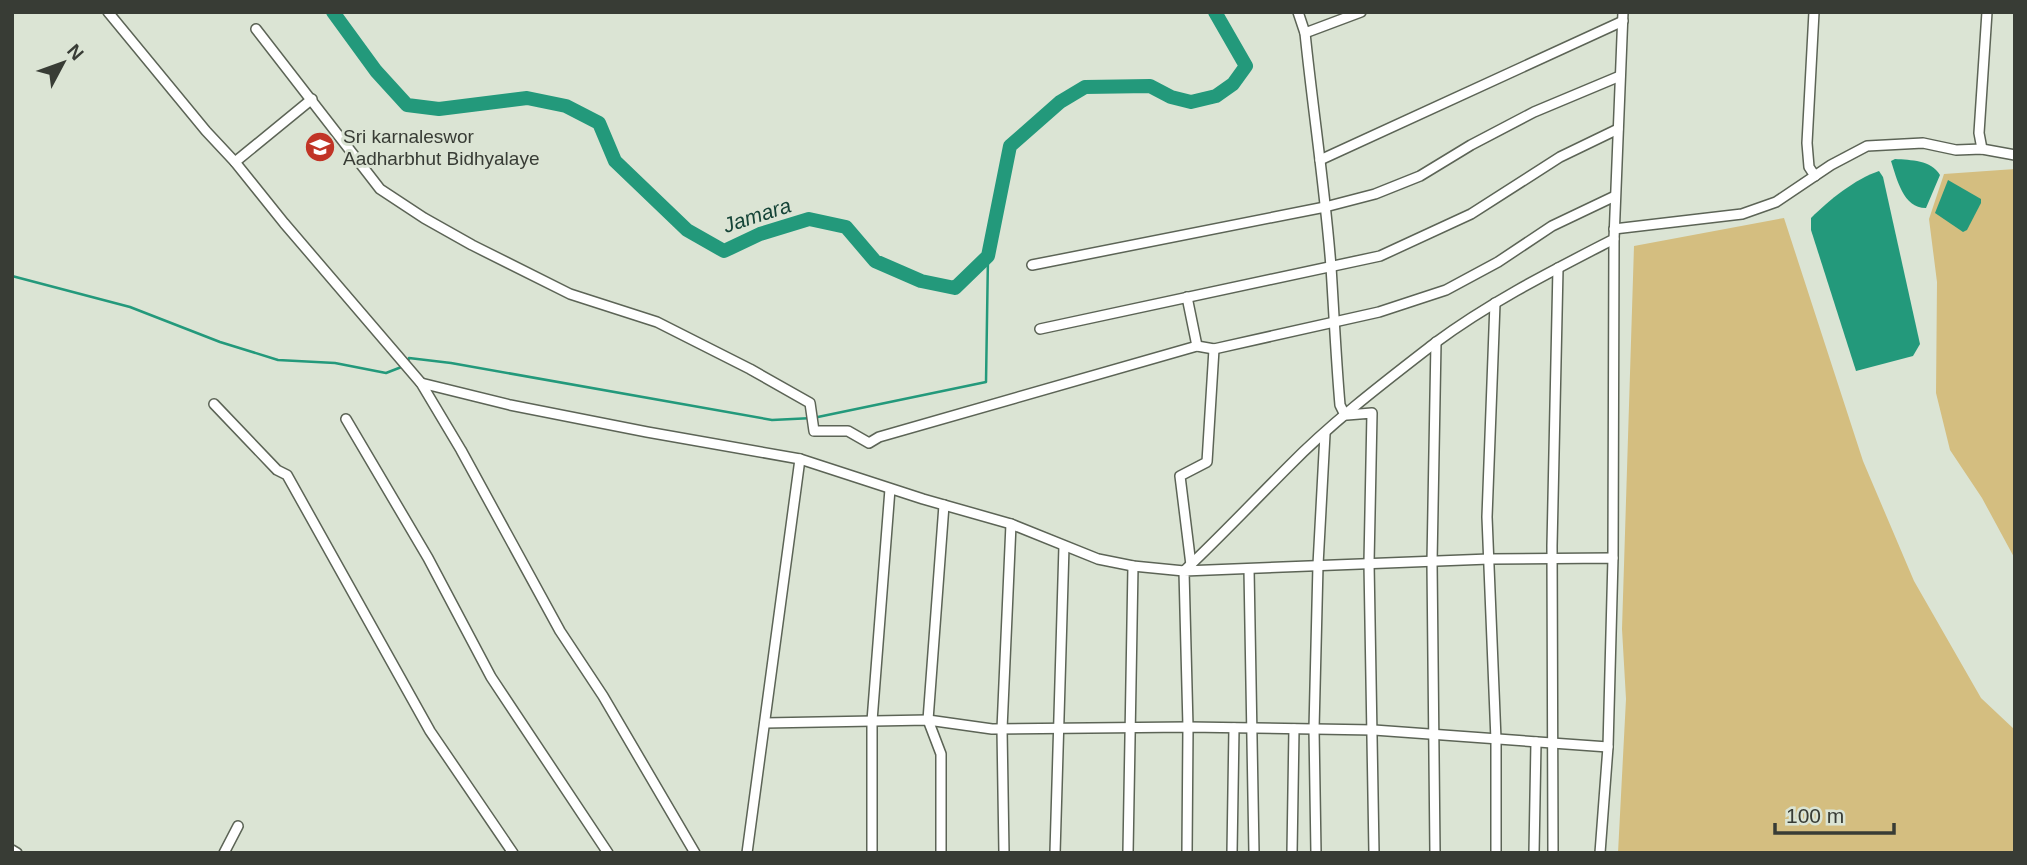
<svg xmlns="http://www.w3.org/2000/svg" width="2027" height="865" font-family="Helvetica,sans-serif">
<rect width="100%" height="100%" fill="#dbe4d4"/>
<g fill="#d4be80">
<path d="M2015,169v390l-33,-61 -32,-48 -14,-57 1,-111 -8,-63 15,-45z"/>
<path d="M1784,218l79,243 51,120 67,117 34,32v123h-397l8,-154 -4,-70 12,-383z"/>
</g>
<g fill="#23997b">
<path d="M1895,159c16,1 36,1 45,16l-14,33c-23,0 -29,-29 -35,-47z"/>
<path d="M1879,171l4,6 37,167 -7,12 -57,15 -45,-141v-12c18,-18 44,-39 68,-47z"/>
<path d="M1948,180l33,19v4l-14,27 -4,2 -28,-19z"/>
</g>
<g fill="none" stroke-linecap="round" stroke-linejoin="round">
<g stroke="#23997b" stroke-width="2.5">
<path d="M12,276l118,31 90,35 58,18 57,3 51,10 18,-7"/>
<path d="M408,361l1,-3 42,5 321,57 41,-2 173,-36 2,-126"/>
</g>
<path stroke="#23997b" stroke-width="14" d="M333,12l43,59 31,34 32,4 88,-11 39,8 33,17 16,38 72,69 37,21 36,-17 49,-15 37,8 29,34 46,20 34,7 33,-32 22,-110 50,-44 25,-15 65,-1 21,11 20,5 25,-6 17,-12 13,-18 -31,-54"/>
<g stroke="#5c6456" stroke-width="12">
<g id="minor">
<path d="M108,12l98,119 29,31 49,61 137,160 40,67 99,181 43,65 92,157"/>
<path d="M1298,12l7,21c8,78 20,155 26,234 3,46 5,92 9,138l5,10"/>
<path d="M1814,12l-7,131 2,24 6,9"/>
<path d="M256,29l124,160 44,29 48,27 98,49 87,28 93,47 60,34 4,28h34l21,12 10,-6 318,-91 17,3 165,-37 67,-22 52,-28 54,-36 63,-30"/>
<path d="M1305,33l56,-21"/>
<path d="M1982,149l-3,-16 8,-121"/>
<path d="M1320,160l303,-139"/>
<path d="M235,162l77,-63"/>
<path d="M1614,229l128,-15 34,-12 55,-37 36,-19 56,-3 33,7 26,-1 33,6"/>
<path d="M1032,265l293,-58 50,-13 45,-18 51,-31 63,-33 86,-36"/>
<path d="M1187,297l10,49"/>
<path d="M1495,303l-8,214 9,223v113"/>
<path d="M1040,329l340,-73 91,-42 89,-57 58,-28"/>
<path d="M421,383l89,22 137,27 153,27 123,40 88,25 87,35 35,7 51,5c36,-34 70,-70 105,-105 43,-44 97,-85 146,-123 55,-41 117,-72 179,-104l9,-227"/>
<path d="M214,404l63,66 10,5 143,256 83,122"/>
<path d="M1347,415l25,-2 -3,150 5,290"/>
<path d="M346,419l82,139 63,119 117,176"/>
<path d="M1613,558l1,-319"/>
<path d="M1191,565l-11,-89 27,-14 7,-113"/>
<path d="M1249,569l5,284"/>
<path d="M765,723l163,-3 64,9 196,-2 186,3 234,17"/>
<path d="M12,850l5,3"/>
<path d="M224,853l14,-27"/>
<path d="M747,853l53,-394"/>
<path d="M872,853v-132l18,-232"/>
<path d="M941,853v-99l-13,-34 16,-215"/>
<path d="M1004,853l-2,-124 9,-205"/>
<path d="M1055,853l9,-307"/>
<path d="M1128,853l5,-287"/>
<path d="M1187,853l1,-126 -4,-156 305,-12 124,-1 -5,189 -8,106"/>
<path d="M1232,853l2,-125"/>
<path d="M1292,853l2,-124"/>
<path d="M1316,853l-2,-124 4,-164 7,-131"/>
<path d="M1435,853l-3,-291 4,-220"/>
<path d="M1534,853l2,-111"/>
<path d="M1553,853l-1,-307 6,-278"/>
</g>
</g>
<use href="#minor" stroke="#fff" stroke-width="9"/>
</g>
<defs>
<g id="school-disc" transform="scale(1.575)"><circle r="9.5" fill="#c13426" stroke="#dbe4d4"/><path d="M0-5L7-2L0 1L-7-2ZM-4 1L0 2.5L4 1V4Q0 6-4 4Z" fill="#fff"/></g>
</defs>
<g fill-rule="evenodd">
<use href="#school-disc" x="320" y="147"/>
</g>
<g text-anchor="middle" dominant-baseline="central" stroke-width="6" stroke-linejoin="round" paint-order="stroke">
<g font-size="19" fill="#383c35" stroke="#dbe4d4" text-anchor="start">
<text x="343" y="136">Sri karnaleswor<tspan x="343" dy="22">Aadharbhut Bidhyalaye</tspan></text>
</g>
<g font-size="21" font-style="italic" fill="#154437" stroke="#dbe4d4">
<text transform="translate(757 215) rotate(-18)">Jamara</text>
</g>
</g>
<rect width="2027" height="865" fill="none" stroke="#383c35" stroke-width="28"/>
<g transform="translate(63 63) rotate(49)" stroke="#dbe4d4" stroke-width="5" paint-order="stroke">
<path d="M0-5L12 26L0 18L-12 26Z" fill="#383c35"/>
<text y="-10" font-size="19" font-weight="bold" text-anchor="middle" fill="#383c35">N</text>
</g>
<path d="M1775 823v10h119v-10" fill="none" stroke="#383c35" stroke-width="3.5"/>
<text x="1786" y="823" font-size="21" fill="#383c35" stroke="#dbe4d4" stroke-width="5" paint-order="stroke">100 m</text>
</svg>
